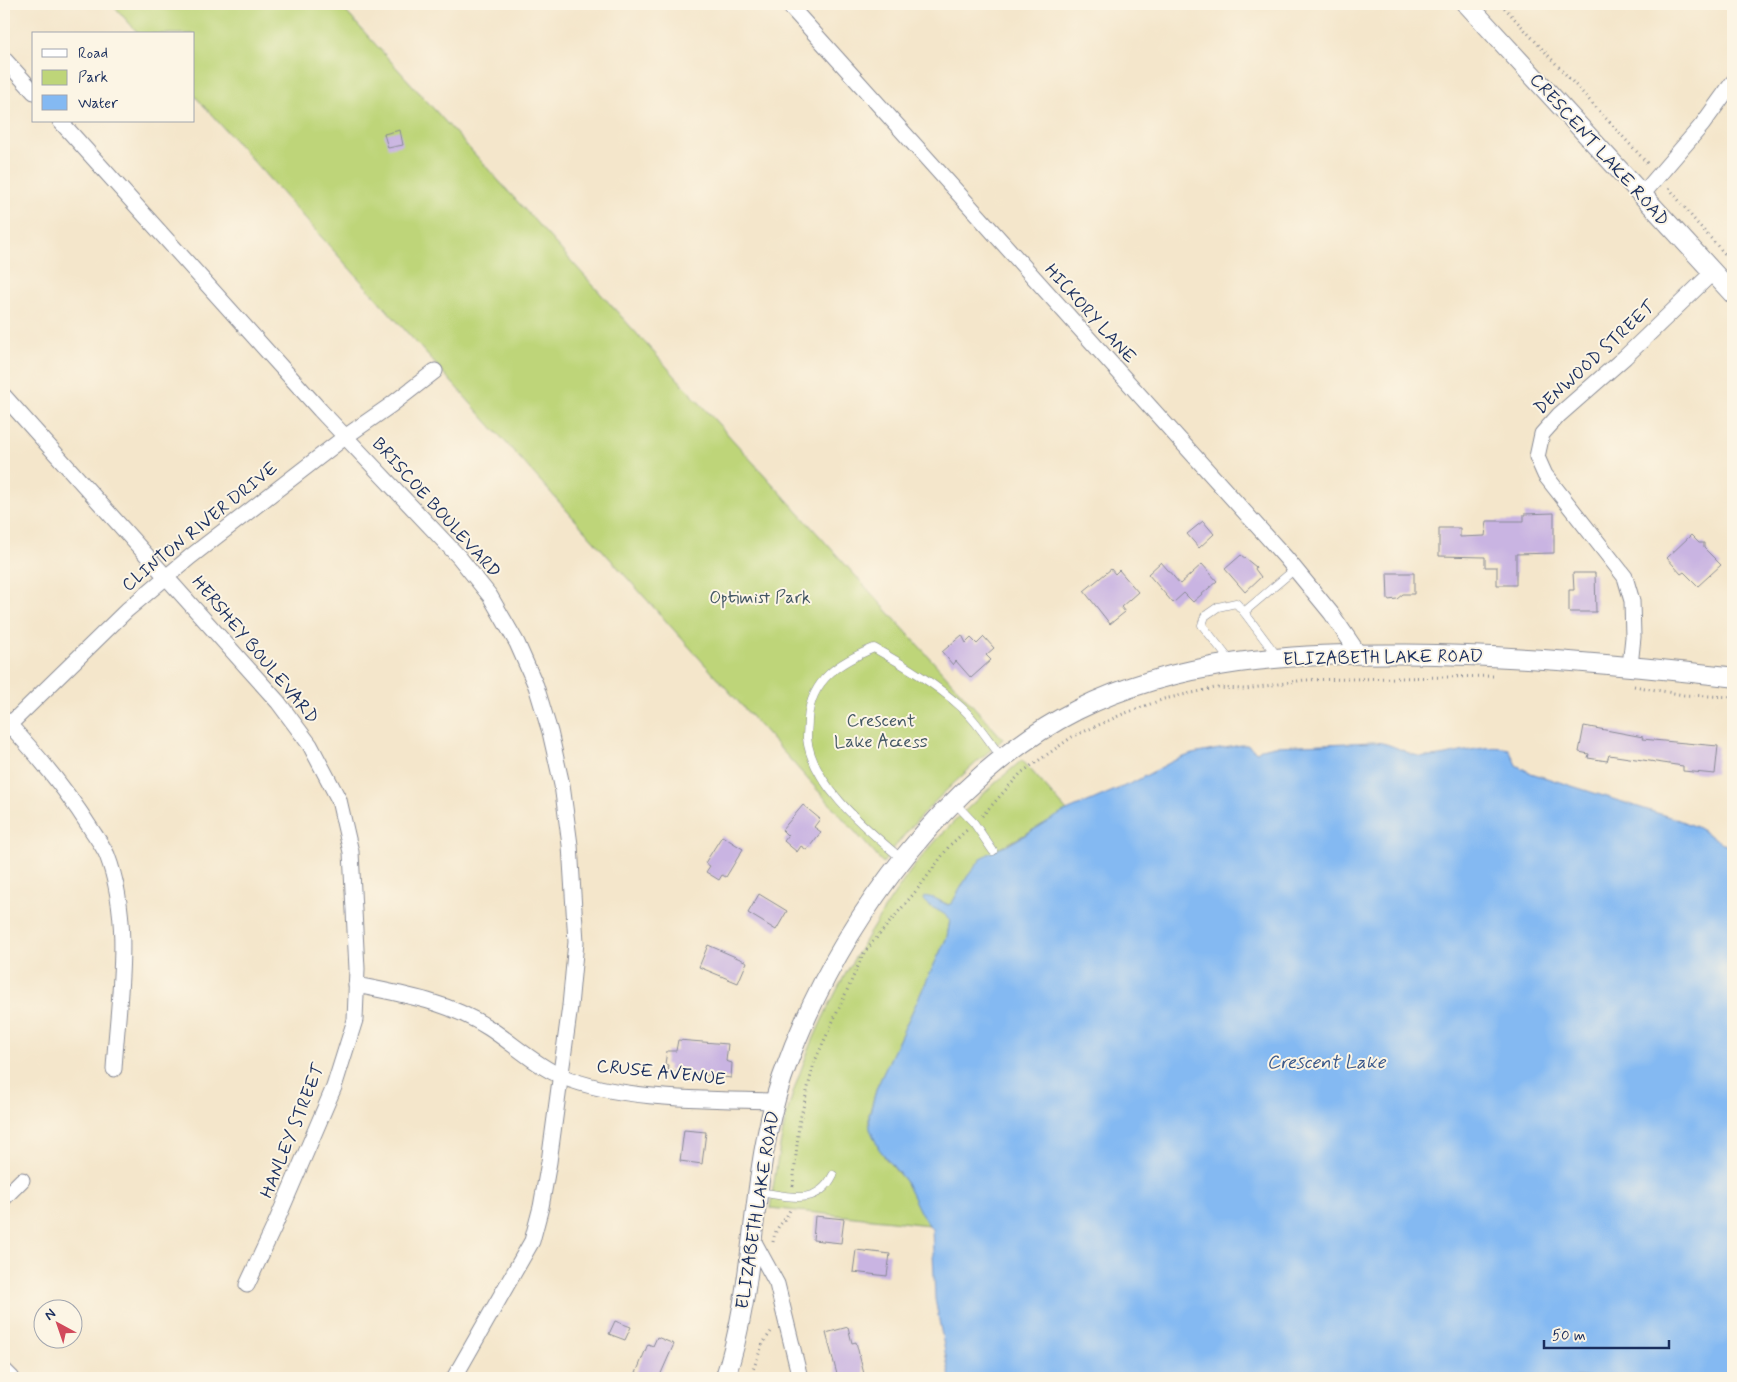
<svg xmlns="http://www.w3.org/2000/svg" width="1737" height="1382" font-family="Mynerve,sans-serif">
<rect width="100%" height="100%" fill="#fcf5e5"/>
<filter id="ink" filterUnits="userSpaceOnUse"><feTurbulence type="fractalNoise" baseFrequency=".02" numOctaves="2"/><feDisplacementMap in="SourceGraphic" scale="10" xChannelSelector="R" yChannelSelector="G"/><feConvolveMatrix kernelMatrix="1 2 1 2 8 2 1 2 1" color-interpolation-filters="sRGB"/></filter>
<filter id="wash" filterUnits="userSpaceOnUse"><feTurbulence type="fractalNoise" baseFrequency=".0096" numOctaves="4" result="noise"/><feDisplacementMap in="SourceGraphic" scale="20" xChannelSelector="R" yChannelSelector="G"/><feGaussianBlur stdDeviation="1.12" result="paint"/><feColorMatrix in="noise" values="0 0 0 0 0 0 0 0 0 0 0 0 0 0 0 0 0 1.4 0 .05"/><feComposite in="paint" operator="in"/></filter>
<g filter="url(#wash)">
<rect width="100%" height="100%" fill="#f4e6cb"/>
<g fill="#bed579" stroke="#6c826c">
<path d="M112,4h227l664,735c-43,38 -87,76 -120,124l-689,-768v-61h-55z"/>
<path d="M1022,760l45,51 -85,47 -15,19 -15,26 -3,2 -15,-7 -8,5 19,11 5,6 -3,17 -70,150 -8,28v8l16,35 20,23 24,44 -159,-17c6,-38 11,-78 23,-115 21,-65 54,-126 91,-183 13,-20 26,-40 42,-58 29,-34 62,-63 96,-92z"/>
</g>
<path fill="#84b9f2" stroke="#5074a8" d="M1373,742c21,0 36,16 56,15 25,-1 54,-14 80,-8l7,16 15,8 145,46 20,8 37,22v529h-783l-15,-79 -3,-70 -11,-15 -16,-33 -26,-32 -9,-20 -1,-14 8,-28 70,-150 3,-17c-7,-10 -20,-11 -27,-20l1,-4 10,2 14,7 4,-2 15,-26 15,-19 11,-7 15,-6 54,-32 72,-31 39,-21 19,-7 49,-9h6l10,7 4,-3 14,-3z"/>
<g id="blocks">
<g fill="#c9b4e2">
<path d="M400,130l3,15 -15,3 -4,-14z"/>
<path d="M1554,513v40l-38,1v31h-19v-18h-12v-10l-46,-1v-28h21v9l25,-1 2,-15h37v-7z"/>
<path d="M1203,521l11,13 -15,14 -12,-14z"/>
<path d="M1691,535l8,8h5v5l17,17 -23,21 -14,-14 -3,2 -14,-16z"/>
<path d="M1241,555l15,12 -1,2 6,8 -16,15 -20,-23z"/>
<path d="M1161,562l19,22 22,-20 15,17 -24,21 -9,-9 -11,10 -25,-29z"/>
<path d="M1111,569l4,5 4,-4 19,22 -17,15 4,5 -15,12 -26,-33z"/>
<path d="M1387,573h27v21h-11l-6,5 -9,1z"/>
<path d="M1573,573h22l1,39h-27v-22h5z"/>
<path d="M962,635l4,8 5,-5 6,6 7,-7 10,11 -8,7 5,5 -20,18 -15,-17 -3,4 -11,-13z"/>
<path d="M1584,726l59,11 -1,2 76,7 -3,28 -32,-3v-5l-74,-11 -2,6 -19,-3 1,-4 -10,-2z"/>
<path d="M803,805l17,14 -6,8 7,5 -14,18 -6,-4 -4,6 -13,-11 4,-5 -6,-6z"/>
<path d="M722,836l21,13 -17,28 -4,-2 -3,5 -13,-8 4,-6 -5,-3z"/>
<path d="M759,894l28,17 -11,19 -28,-17z"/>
<path d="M708,945l39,17 -9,21 -39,-16z"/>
<path d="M678,1040l50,4 -2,17 6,2 -1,15 -63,-8 1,-5 -4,-1 2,-13h9z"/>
<path d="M684,1130l22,2 -4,32 -22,-3z"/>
<path d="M815,1216l29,3 -3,24 -28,-3z"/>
<path d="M856,1250l34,4 -3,22 -34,-4z"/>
<path d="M615,1321l16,6 -6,13 -16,-6z"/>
<path d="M848,1327l4,16 4,-1 9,36h-27l-12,-45z"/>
<path d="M657,1337l17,7 -15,34h-25l14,-34 5,2z"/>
</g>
</g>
</g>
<g filter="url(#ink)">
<use href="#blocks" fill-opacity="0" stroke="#888a94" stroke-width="1"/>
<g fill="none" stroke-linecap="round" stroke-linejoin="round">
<g stroke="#888a94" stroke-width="9">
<g id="service">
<path d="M1244,612l33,44"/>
<path d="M1232,663l-30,-38 3,-9 13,-9 18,-4 8,9 51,-43"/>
<path d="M954,802l20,21 19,28"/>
<path d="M903,860c-35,-30 -91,-74 -96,-122 0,-6 1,-13 1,-19 3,-40 32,-57 66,-71 30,17 62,36 87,59 17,15 28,35 42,52"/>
<path d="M759,1192c29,4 58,15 74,-17"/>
</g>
</g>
<g stroke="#888a94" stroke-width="17">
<g id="minor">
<path d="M788,4l498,554 45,55 28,41"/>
<path d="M4,59l30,33"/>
<path d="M60,121l260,289 139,147 31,39 27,47 19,43 14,46 12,53 8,60 6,97 -6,64 -21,156 -8,45 -9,34 -78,137"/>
<path d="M1641,196l61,-71 31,-43"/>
<path d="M4,396l274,306 32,43 29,55 12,52 6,117 -2,51 -21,67 -60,140 -27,58"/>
<path d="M1630,666l3,-29 -1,-36 -7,-24 -80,-102 -8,-18 5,-23 17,-19 66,-58 87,-84"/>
<path d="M4,719c32,34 62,70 87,110 5,8 12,17 16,26 26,68 11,144 7,214"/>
<path d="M4,730l123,-120 63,-53 155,-120 46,-32 44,-34"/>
<path d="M356,985c47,9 93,17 133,43 22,14 49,39 72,48 58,25 151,23 214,25"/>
<path d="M4,1198l18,-18"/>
<path d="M753,1240l24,44 23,94"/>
<path d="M4,1370l8,8"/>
</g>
</g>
<g stroke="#888a94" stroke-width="21">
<g id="tertiary">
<path d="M1467,4l266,290"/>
<path d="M725,1378c33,-98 24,-203 57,-300 28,-80 71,-157 124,-223 46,-57 105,-112 171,-145 101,-51 219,-57 329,-56 109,1 218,11 327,23"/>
</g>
</g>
<g stroke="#888a94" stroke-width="3" stroke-dasharray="1 4" stroke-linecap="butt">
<path d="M1501,4l147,160"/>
<path d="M1669,188l28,35 36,40"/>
<path d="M1634,686l50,9 49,2"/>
<path d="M982,816l39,-43 51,-36 51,-23 41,-15 51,-11 31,1 58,-9 189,-4"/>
<path d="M793,1186l6,-62 15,-61 50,-110 57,-68 29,-40 17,-15"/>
<path d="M773,1242c3,-19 12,-18 18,-35"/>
<path d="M750,1378l13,-35 10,-14"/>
</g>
<use href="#service" stroke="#fff" stroke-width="8"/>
<use href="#minor" stroke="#fff" stroke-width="15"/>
<use href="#tertiary" stroke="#fff" stroke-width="19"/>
</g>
</g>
<g text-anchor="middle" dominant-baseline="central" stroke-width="4" stroke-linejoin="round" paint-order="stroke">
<g font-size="18" fill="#1b2f5e" stroke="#fcf5e5">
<text transform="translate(1599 150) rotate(48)">CRESCENT LAKE ROAD</text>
<text transform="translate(1090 314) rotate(48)">HICKORY LANE</text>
<text transform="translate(1595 358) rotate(-43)">DENWOOD STREET</text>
<text transform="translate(436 508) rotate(48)">BRISCOE BOULEVARD</text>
<text transform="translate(200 527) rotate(-39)">CLINTON RIVER DRIVE</text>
<text transform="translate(255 650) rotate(50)">HERSHEY BOULEVARD</text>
<text transform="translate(1383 658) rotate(-1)">ELIZABETH LAKE ROAD</text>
<text transform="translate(661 1073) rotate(6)">CRUSE AVENUE</text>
<text transform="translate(293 1131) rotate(-68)">HANLEY STREET</text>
<text transform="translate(758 1210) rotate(-81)">ELIZABETH LAKE ROAD</text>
</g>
<g font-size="18" fill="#445865" stroke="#fcf5e5">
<text x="760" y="598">Optimist Park</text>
<text x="881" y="721">Crescent<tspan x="881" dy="21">Lake Access</tspan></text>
</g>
<g font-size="19" font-style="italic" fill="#3a588a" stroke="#fcf5e5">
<text x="1326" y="1062">Crescent Lake</text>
</g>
</g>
<rect width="1737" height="1382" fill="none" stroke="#fcf5e5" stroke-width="20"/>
<rect x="32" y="32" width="162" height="90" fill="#fcf5e5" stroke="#a2a6af"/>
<rect x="42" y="49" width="25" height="8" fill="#ffffff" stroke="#a2a6af"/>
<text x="78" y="58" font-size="15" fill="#1b2f5e">Road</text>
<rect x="42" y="70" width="25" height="15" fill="#bed579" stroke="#a2a6af"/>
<text x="78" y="82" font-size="15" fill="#1b2f5e">Park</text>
<rect x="42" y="95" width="25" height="15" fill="#84b9f2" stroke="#a2a6af"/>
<text x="78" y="108" font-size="15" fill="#1b2f5e">Water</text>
<g transform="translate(58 1324) rotate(320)"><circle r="24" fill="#fcf5e5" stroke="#a2a6af"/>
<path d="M0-4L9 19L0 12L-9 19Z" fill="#d1495b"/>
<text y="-8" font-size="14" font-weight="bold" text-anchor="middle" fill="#1b2f5e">N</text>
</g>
<path d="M1544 1340v8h125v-8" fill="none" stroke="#1b2f5e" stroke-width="2.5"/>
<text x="1552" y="1340" font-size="15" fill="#1b2f5e" stroke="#fcf5e5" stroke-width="4" paint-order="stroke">50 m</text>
</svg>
